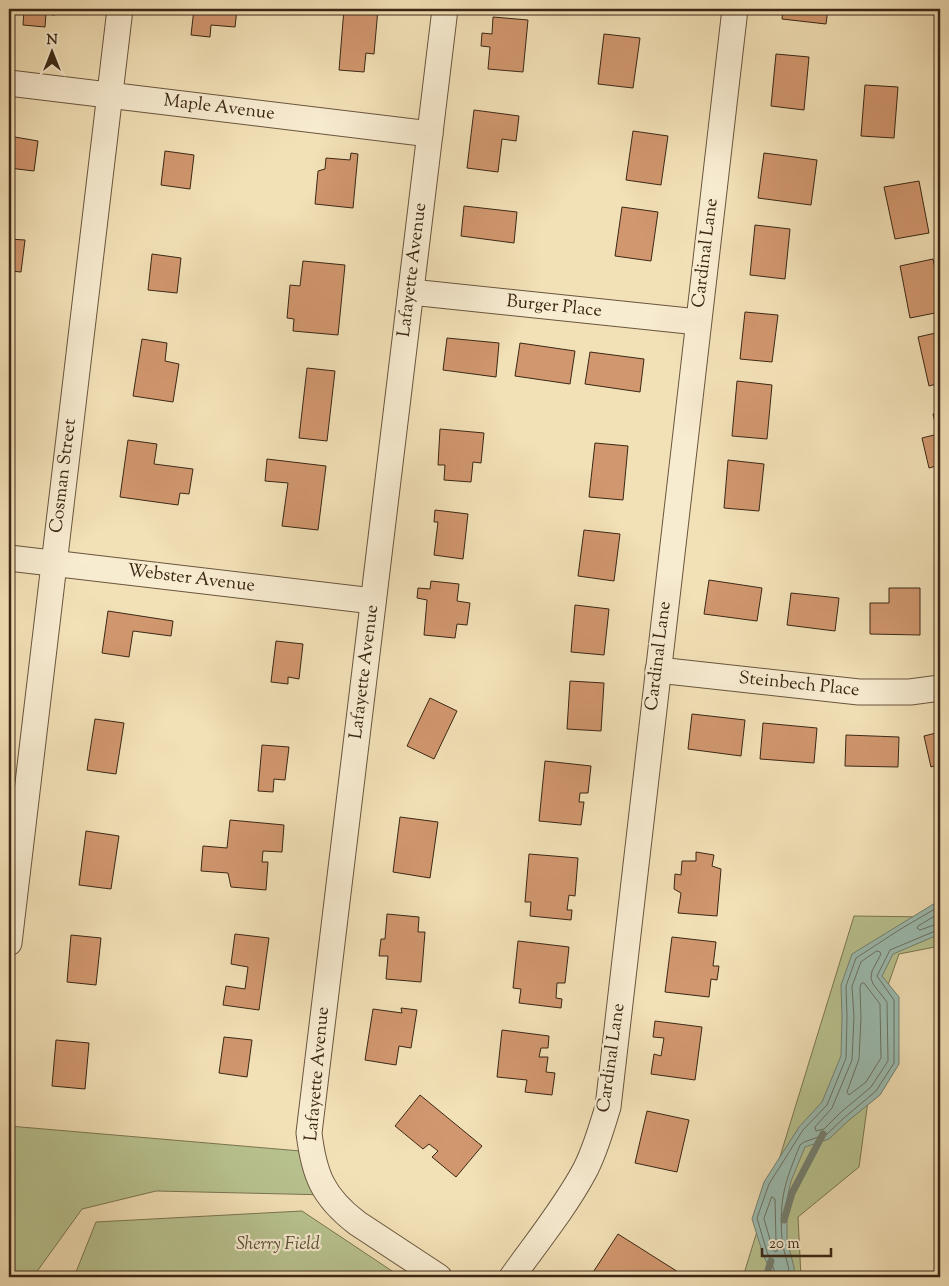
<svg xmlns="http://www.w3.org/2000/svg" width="949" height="1286" font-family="'Sorts Mill Goudy',serif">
<rect width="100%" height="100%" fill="#f2e0b6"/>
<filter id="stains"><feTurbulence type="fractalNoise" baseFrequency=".004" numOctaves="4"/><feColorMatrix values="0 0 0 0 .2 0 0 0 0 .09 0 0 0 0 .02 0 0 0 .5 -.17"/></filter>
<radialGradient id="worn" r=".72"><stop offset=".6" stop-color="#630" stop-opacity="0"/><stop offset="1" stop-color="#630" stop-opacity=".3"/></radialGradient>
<g fill="#b8c390" stroke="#7a7552">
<path d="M940,908v38l-41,8 -18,51 -22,162 -61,50 3,60h-58l111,-361 75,1z"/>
<path d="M9,1126l303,26 18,43 -174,-4 -74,18 -49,68h-24z"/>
<path d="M302,1211l99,66h-327l22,-55z"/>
</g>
<path fill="#9bbdb2" stroke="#758173" d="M940,900v34l-47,20 -11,22 17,21v67l-19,31 -32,26 -19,18 -24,8 -14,34 -4,18v41l7,27v10h-21l-10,-23 -11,-35 12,-37 35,-55 23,-25 19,-46 1,-39 -1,-32 11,-31z"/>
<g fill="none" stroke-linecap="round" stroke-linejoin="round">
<g stroke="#6b7264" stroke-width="1">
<path d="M940,913l-22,13 -1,2 3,2 20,-7"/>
<path d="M877,951l3,1 1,2 -9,17 -1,7 2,6 14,18 1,59 -17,26 -31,26 -16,16 -8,2 -1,-4 17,-19 20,-48 2,-43 -2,-31 9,-24z"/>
<path d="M864,983l16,21 1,54 -15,24 -17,13 -2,-3 12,-33 2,-42 -1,-29 1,-4z"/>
<path d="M772,1197l3,2 1,42 2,8 -2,3 -3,-2 -9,-31z"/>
<path d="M777,1277l-10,-25 -10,-34 12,-34 34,-54 24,-25 19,-47 1,-41 -1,-31 10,-28 43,-28 41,-24"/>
<path d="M790,1277c-1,-13 -7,-25 -8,-38 -3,-40 3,-57 18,-94l4,-3 23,-8 18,-17 31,-26 18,-28v-63l-17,-24 13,-26 50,-21"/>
</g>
<g stroke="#758173" stroke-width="7">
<path d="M784,1220l8,-27 31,-59"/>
<path d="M766,1277l5,-16"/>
</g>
</g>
<g fill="#d1976e" stroke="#3b2715">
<path d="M9,9h47l-1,6 -9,-1 -1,13 -22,-2 1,-14z"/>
<path d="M194,9h43l-2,18 -24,-2 -1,12 -19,-2z"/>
<path d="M344,9h34l-4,45 -8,-1 -2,19 -25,-2z"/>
<path d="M783,9h45l-2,15 -44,-5z"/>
<path d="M493,17l35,3 -5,52 -35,-3 2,-22 -9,-1 1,-13 10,1z"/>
<path d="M604,34l36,4 -7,50 -35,-4z"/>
<path d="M776,54l33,3 -5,53 -33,-4z"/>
<path d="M865,85l33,2 -4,51 -33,-2z"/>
<path d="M474,110l45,6 -3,25 -14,-2 -4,33 -31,-4z"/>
<path d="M633,131l35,5 -7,49 -35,-5z"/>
<path d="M9,136l29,5 -4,30 -25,-3z"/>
<path d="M165,151l29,4 -4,34 -29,-4z"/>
<path d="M351,153l7,1 -5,54 -38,-4 3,-33 7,-2 1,-11 24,2z"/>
<path d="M764,153l53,7 -6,45 -53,-7z"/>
<path d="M919,181l10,52 -34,6 -11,-52z"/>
<path d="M464,206l53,6 -3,31 -53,-7z"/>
<path d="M622,207l36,5 -7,49 -36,-5z"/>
<path d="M755,225l35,4 -5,50 -35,-4z"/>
<path d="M9,239l16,1 -4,32 -11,-1 -1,15z"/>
<path d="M152,254l29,4 -4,35 -29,-3z"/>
<path d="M933,259l7,37v16l-30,6 -10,-52z"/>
<path d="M303,261l42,4 -7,70 -45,-4 1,-12 -7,-1 3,-33 10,1z"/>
<path d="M745,312l33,3 -6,47 -32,-3z"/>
<path d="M940,332v51l-11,3 -11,-49z"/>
<path d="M447,338l52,5 -3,34 -53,-7z"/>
<path d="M142,339l25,4 -2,18 14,3 -6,38 -40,-6z"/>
<path d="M520,343l55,8 -5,33 -55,-8z"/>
<path d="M590,352l54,7 -4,33 -55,-8z"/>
<path d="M307,368l28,3 -8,70 -28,-3z"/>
<path d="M737,381l35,4 -5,54 -35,-3z"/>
<path d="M940,412v53l-11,3 -7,-30 16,-4 -5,-20z"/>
<path d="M440,429l44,4 -3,30 -8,-1 -2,20 -27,-2 1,-15h-7z"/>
<path d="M128,440l29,4 -3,20 39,5 -4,25 -9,-1 -2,12 -58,-8z"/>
<path d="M595,443l33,3 -5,54 -34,-3z"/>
<path d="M267,459l59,7 -8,64 -36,-4 6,-43 -23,-2z"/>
<path d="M728,460l36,4 -5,47 -35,-3z"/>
<path d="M435,510l33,4 -5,45 -29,-4 4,-33h-4z"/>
<path d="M584,530l36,4 -6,47 -36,-5z"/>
<path d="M709,580l53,8 -5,33 -53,-7z"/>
<path d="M431,581l28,3 -2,17 13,2 -3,22 -10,-1 -2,14 -31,-3 3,-35 -10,-2 1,-10 12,1z"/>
<path d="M889,588h31v47l-50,-1v-31h19z"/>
<path d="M791,593l48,5 -4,33 -48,-6z"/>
<path d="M575,605l34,4 -5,46 -33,-3z"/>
<path d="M108,611l65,10 -2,15 -38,-5 -4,26 -27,-4z"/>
<path d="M276,641l27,3 -4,35 -11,-2v7l-17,-2z"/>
<path d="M570,681l34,2 -3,48 -34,-2z"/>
<path d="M430,698l27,13 -23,48 -27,-13z"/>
<path d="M692,714l53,6 -4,36 -53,-7z"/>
<path d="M95,719l29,4 -8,51 -29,-4z"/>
<path d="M763,723l54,5 -3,35 -54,-4z"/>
<path d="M940,732v32l-9,3 -7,-31z"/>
<path d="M846,735l53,2 -1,30 -53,-1z"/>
<path d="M262,745l27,2 -4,33 -11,-1 -1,13 -15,-1z"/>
<path d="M545,761l46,5 -3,27h-8l-1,9h5l-3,23 -42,-4z"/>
<path d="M400,817l38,5 -8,56 -37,-6z"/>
<path d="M230,820l54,5 -2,27 -19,-1 -1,11h6l-2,28 -35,-3 -3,-14 -27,-2 2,-25 24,2z"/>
<path d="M86,831l33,5 -8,53 -32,-4z"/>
<path d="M696,852l18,3 -2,11 9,3 -4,47 -39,-3 3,-20 -7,-4 1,-15 6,1 1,-14h14z"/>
<path d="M529,854l49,4 -3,38 -6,-1 -2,15h5l-1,10 -41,-4 1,-14h-6z"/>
<path d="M387,914l32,3 -1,15h7l-4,50 -35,-3 2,-23h-9l2,-17h4z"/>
<path d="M235,934l34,4 -10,72 -36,-5 3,-19 19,3 3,-22 -17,-3z"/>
<path d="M71,935l30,3 -5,47 -29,-3z"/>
<path d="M672,937l44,5 -3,24h6l-2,14 -6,-1 -2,18 -44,-5z"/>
<path d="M518,941l51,6 -4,36h-8l-1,15 6,1 -1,9 -42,-5 2,-14 -8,-1z"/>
<path d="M401,1008l16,2 -6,38 -12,-2 -3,19 -31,-5 8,-51 29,4z"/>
<path d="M655,1021l47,6 -7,53 -44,-6 3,-20 7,2 3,-18 -11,-1z"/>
<path d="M502,1030l47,6 -1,12h-7l-2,9h9l-2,15 9,1 -3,22 -27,-3 2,-12 -30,-3z"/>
<path d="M224,1037l28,3 -5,37 -28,-4z"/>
<path d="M56,1040l33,3 -4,46 -33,-3z"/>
<path d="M420,1095l62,51 -26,31 -24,-20 6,-6 -9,-7 -6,5 -28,-23z"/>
<path d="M647,1111l42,9 -12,52 -42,-9z"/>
<path d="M618,1234l68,43h-96z"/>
</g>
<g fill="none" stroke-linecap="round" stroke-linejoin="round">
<g stroke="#69553d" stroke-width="27">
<g id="street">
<path d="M9,83l421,51"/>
<path d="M411,292l287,30"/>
<path d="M9,558l364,43"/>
<path d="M658,670l201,22h51l30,-4"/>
<path d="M9,943l111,-934"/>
<path d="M439,1277l-82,-54c-34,-26 -43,-48 -48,-90l136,-1124"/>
<path d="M512,1277c24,-34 52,-68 72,-105 11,-20 17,-43 24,-65l127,-1098"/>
</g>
</g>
<use href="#street" stroke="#f7ebd0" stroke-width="25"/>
</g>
<g text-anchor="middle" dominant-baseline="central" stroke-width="4.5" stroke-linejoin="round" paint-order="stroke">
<g font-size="18" fill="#3b2715" stroke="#f7ebd0">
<text transform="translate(219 108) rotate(7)">Maple Avenue</text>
<text transform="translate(706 253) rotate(-83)">Cardinal Lane</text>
<text transform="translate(413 270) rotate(-83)">Lafayette Avenue</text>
<text transform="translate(554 307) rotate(6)">Burger Place</text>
<text transform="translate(64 476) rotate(-83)">Cosman Street</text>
<text transform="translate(191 579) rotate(7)">Webster Avenue</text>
<text transform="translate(659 656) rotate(-83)">Cardinal Lane</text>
<text transform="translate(365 672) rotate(-83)">Lafayette Avenue</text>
<text transform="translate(799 685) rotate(6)">Steinbech Place</text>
<text transform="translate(612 1058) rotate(-82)">Cardinal Lane</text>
<text transform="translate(318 1074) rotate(-85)">Lafayette Avenue</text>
</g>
<g font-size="18" font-style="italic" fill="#5a4e34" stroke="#f7ebd0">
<text x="278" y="1245">Sherry Field</text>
</g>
</g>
<rect width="949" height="1286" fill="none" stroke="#f2e0b6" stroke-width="30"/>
<rect x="10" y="10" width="929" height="1266" fill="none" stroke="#3b2715" stroke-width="2.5"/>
<rect x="15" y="15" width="919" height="1256" fill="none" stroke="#3b2715"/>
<g transform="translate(52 52)" stroke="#f7ebd0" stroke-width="4" paint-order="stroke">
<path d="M0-4L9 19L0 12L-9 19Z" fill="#3b2715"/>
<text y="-8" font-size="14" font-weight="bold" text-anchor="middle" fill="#3b2715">N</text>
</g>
<path d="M762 1248v8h69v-8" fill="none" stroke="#3b2715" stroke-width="2.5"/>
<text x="769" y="1248" font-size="15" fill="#3b2715" stroke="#f7ebd0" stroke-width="4" paint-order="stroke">20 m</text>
<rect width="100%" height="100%" filter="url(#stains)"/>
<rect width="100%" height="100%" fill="url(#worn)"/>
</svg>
